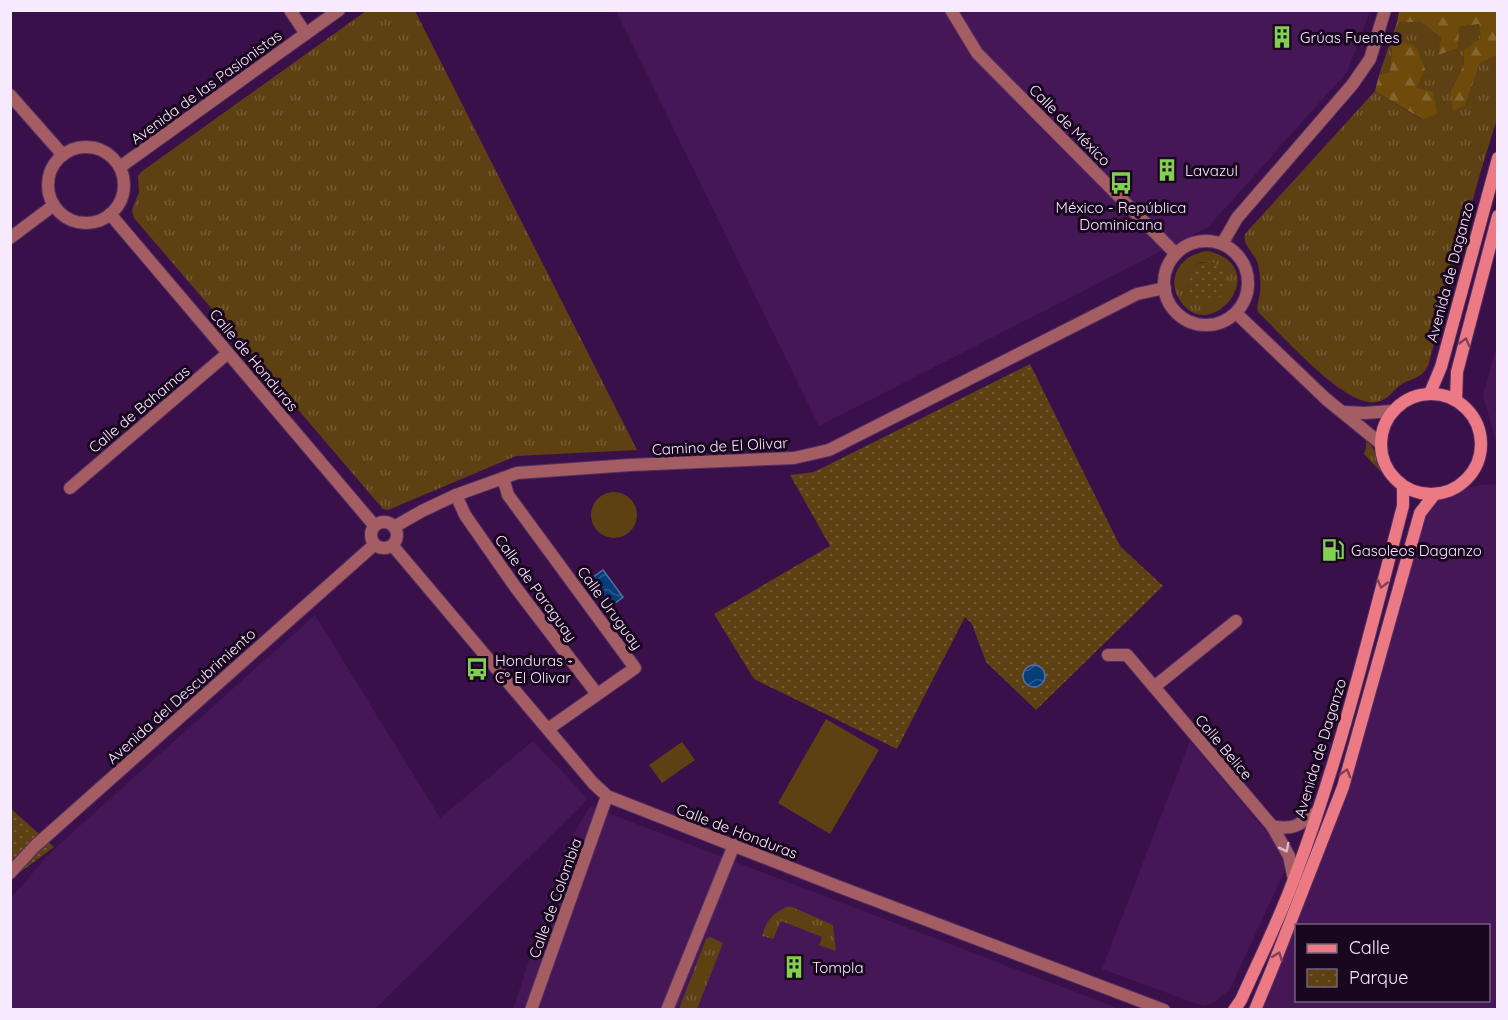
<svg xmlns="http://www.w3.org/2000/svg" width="1508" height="1020" font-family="Quicksand,sans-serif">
<defs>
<pattern id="grass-tufts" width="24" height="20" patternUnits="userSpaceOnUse" patternTransform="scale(1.5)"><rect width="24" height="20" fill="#5d4113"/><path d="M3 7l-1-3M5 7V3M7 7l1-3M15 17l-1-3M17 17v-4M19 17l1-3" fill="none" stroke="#755c36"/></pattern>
<pattern id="forest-firs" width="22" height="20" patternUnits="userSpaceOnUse" patternTransform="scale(1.5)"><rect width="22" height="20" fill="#6f4b0b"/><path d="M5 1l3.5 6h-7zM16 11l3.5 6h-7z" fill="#846530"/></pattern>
<pattern id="park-dots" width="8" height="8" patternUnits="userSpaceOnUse" patternTransform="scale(1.5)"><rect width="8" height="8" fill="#5d4113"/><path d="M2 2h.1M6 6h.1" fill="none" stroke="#755c36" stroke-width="1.8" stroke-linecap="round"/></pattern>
<pattern id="water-waves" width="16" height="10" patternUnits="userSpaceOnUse" patternTransform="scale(1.5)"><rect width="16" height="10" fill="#063e7b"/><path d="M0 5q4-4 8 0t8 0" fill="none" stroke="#2b5a8f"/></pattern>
</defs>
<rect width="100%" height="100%" fill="#3a104a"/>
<g fill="#461757" fill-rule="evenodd">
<path d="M616,11h754l-23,61 -139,155 -389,199z"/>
<path d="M1497,345v100l-14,-50z"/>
<path d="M1497,484v525l-242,1 88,-223 77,-274 14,-18 47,-10zM1296,926h192v74h-192z"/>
<path d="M315,615l125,203 93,-77 55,58 -213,210h-364v-111l42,-48z"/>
<path d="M1190,741l91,108 4,21 -55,119 -15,13 -12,4 -101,-37z"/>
<path d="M590,806l161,62 369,141 -607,1 52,-161z"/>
</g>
<g fill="url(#grass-tufts)" fill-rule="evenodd">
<path d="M366,11h49l222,439 -121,6 -128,54 -5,-1 -249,-291 -2,-8 7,-18 -1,-16 3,-4z"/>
<path d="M1397,22h24l20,16 -2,17 20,-28 20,-3 3,14 -19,12 1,14 -13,26 14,16 15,-43 17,-8v64l-18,58 -51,189c-9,15 -16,11 -29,20 -7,6 -12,14 -22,16 -31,7 -96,-68 -119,-90 -2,-7 1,-11 2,-19 1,-9 0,-20 -2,-29 -3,-11 -16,-18 -13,-30l130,-143 46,28 -5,-31 -26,-16 -11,3z"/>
<path d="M1208,251c68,16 1,98 -29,48 -14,-24 5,-46 29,-48zM1202,262l13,1 -27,26c-2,-13 2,-22 14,-27z"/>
<path d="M1366,441c9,5 13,23 16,32l-18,-19 2,-6z"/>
<path d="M786,907h6l41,18 3,26 -17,-6 3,-8 -41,-16 -8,18 -11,-3c4,-15 10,-22 24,-29z"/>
<path d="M710,937l13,6 -26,66h-18l27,-70z"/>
</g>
<g fill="url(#forest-firs)">
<path d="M1399,11h98v44l-17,8 -15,43 -12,4 -2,-20 13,-26 -1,-14 18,-12 -2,-14 -20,3 -1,21 -20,7 3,-17 -20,-16h-24z"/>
<path d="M1401,40l15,7 9,22 -9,19 17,4 4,22 -15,5 -47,-28 4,-16 11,-3 3,-27z"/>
</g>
<g fill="url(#park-dots)">
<circle cx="1207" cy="282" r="20"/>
<path d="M1030,364l90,182 43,40 -127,124 -50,-48 -14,-38 -7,-7 -68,132 -143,-70 -40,-65 116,-68 -40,-71 24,-3z"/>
<path d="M10,808l44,39 -43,32h-1z"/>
</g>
<g fill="#5d4113">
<circle cx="614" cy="515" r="23"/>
<path d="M826,719l53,31 -49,84 -52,-31z"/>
<path d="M682,742l13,18 -33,23 -13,-18z"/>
</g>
<g fill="url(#water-waves)" stroke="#4e71a2" stroke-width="1.5">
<path d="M603,570l20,27 -13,10 -21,-27z"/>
<circle cx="1034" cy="676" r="11"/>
</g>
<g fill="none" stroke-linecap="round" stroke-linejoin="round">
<g stroke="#542e63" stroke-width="14">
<g id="minor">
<path d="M290,10l16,24"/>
<path d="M951,10l26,43 199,201"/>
<path d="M10,95l53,60"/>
<circle cx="86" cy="185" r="38"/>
<path d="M120,167l219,-157"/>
<path d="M110,214l264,311"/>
<path d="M10,238l44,-33"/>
<circle cx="1206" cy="283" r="42"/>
<path d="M1222,244l15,-26 115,-133 18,-26 15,-49"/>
<path d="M1236,313l90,86 54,44"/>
<path d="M1344,412l21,1 27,-2"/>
<path d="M503,478l5,17 127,173 -87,61"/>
<path d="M70,488l158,-135"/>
<path d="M456,495l9,20 51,73 81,106"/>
<circle cx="384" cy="535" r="13"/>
<path d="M394,527l28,-16 34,-16 61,-22 113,-8 164,-7 35,-8 308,-156 28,-6"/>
<path d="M393,546l200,237 14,13 230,90 327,124"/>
<path d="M1108,655h19l145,171"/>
<path d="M1154,687l82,-66"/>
<path d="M10,873l25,-27 339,-301"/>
<path d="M1294,880l-5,-24 -17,-30c22,5 28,-2 45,-14"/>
<path d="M531,1010l76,-214"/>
<path d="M667,1010l67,-165"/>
</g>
</g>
<g stroke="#542e63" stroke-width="14">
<g id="secondary">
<path d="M1430,393l11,-26 57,-209"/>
<circle cx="1431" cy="444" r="50"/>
<path d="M1456,400l1,-28 41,-156"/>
<path d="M1234,1010l7,-10c18,-40 38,-80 53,-121 46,-121 76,-248 109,-373v-20"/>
<path d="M1255,1010l17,-41 71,-182 77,-274 14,-18"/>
</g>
</g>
<use href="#minor" stroke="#a45d63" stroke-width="12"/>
<use href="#secondary" stroke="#eb7a85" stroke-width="12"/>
</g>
<defs><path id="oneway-chevron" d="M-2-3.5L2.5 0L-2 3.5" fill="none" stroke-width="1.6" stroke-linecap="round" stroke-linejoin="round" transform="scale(1.5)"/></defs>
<g stroke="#824052">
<use href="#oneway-chevron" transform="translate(1465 342) rotate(-75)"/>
<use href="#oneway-chevron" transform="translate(1382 584) rotate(105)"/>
<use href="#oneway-chevron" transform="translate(1346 773) rotate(-74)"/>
<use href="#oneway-chevron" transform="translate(1278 956) rotate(-69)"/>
</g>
<use stroke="#dab8c8" href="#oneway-chevron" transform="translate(1285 848) rotate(63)"/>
<defs>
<g id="building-bare" transform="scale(1.8)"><path d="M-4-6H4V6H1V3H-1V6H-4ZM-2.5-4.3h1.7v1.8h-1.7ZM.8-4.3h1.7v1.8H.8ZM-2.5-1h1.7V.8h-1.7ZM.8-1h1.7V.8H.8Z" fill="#81d050" stroke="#190720" stroke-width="2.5" paint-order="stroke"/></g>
<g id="bus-bare" transform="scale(1.8)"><path d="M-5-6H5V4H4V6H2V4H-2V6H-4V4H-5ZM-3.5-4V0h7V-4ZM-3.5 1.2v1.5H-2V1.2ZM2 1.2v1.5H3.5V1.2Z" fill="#81d050" stroke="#190720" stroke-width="2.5" paint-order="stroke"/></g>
<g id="fuel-bare" transform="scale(1.8)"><path d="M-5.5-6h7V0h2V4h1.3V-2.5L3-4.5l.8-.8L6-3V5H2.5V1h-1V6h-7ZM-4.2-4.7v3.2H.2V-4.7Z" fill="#81d050" stroke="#190720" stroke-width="2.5" paint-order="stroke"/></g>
</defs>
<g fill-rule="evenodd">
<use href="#building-bare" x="1282" y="37"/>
<use href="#building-bare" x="1167" y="170"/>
<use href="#bus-bare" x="1121" y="183"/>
<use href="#fuel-bare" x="1333" y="550"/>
<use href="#bus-bare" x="477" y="669"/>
<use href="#building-bare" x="794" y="967"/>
</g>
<g text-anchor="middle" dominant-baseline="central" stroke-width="6" stroke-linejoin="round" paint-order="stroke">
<g font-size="15" fill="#f7e9fe" stroke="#190720" text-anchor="start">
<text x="1300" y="37">Grúas Fuentes</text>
<text x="1185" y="170">Lavazul</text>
<text x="1121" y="207" text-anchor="middle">México - República<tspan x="1121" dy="17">Dominicana</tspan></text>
<text x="1351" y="550">Gasoleos Daganzo</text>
<text x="495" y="660">Honduras -<tspan x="495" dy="17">Cº El Olivar</tspan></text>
<text x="812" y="967">Tompla</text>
</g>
<g font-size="15" fill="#f7e9fe" stroke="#190720">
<text transform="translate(206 87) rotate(-36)">Avenida de las Pasionistas</text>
<text transform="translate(1070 125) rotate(45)">Calle de México</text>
<text transform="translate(1450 272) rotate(-75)">Avenida de Daganzo</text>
<text transform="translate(254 360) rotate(50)">Calle de Honduras</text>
<text transform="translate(139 409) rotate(-40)">Calle de Bahamas</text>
<text transform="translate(720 446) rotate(-3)">Camino de El Olivar</text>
<text transform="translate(536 588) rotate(54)">Calle de Paraguay</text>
<text transform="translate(610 608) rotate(54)">Calle Uruguay</text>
<text transform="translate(181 696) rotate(-42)">Avenida del Descubrimiento</text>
<text transform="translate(1224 747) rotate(50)">Calle Belice</text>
<text transform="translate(1320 748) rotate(-73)">Avenida de Daganzo</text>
<text transform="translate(737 831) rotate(21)">Calle de Honduras</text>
<text transform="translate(555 898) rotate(-70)">Calle de Colombia</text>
</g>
</g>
<rect width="1508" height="1020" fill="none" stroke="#f7e9fe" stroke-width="24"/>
<rect x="1295" y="924" width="195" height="78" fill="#190720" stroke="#726179" stroke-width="1.5"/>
<rect x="1307" y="944" width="30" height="9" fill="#eb7a85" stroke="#726179" stroke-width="1.5"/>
<text x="1349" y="954" font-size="18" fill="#f7e9fe">Calle</text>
<rect x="1307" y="969" width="30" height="18" fill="url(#park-dots)" stroke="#726179" stroke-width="1.5"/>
<text x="1349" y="984" font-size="18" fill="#f7e9fe">Parque</text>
</svg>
